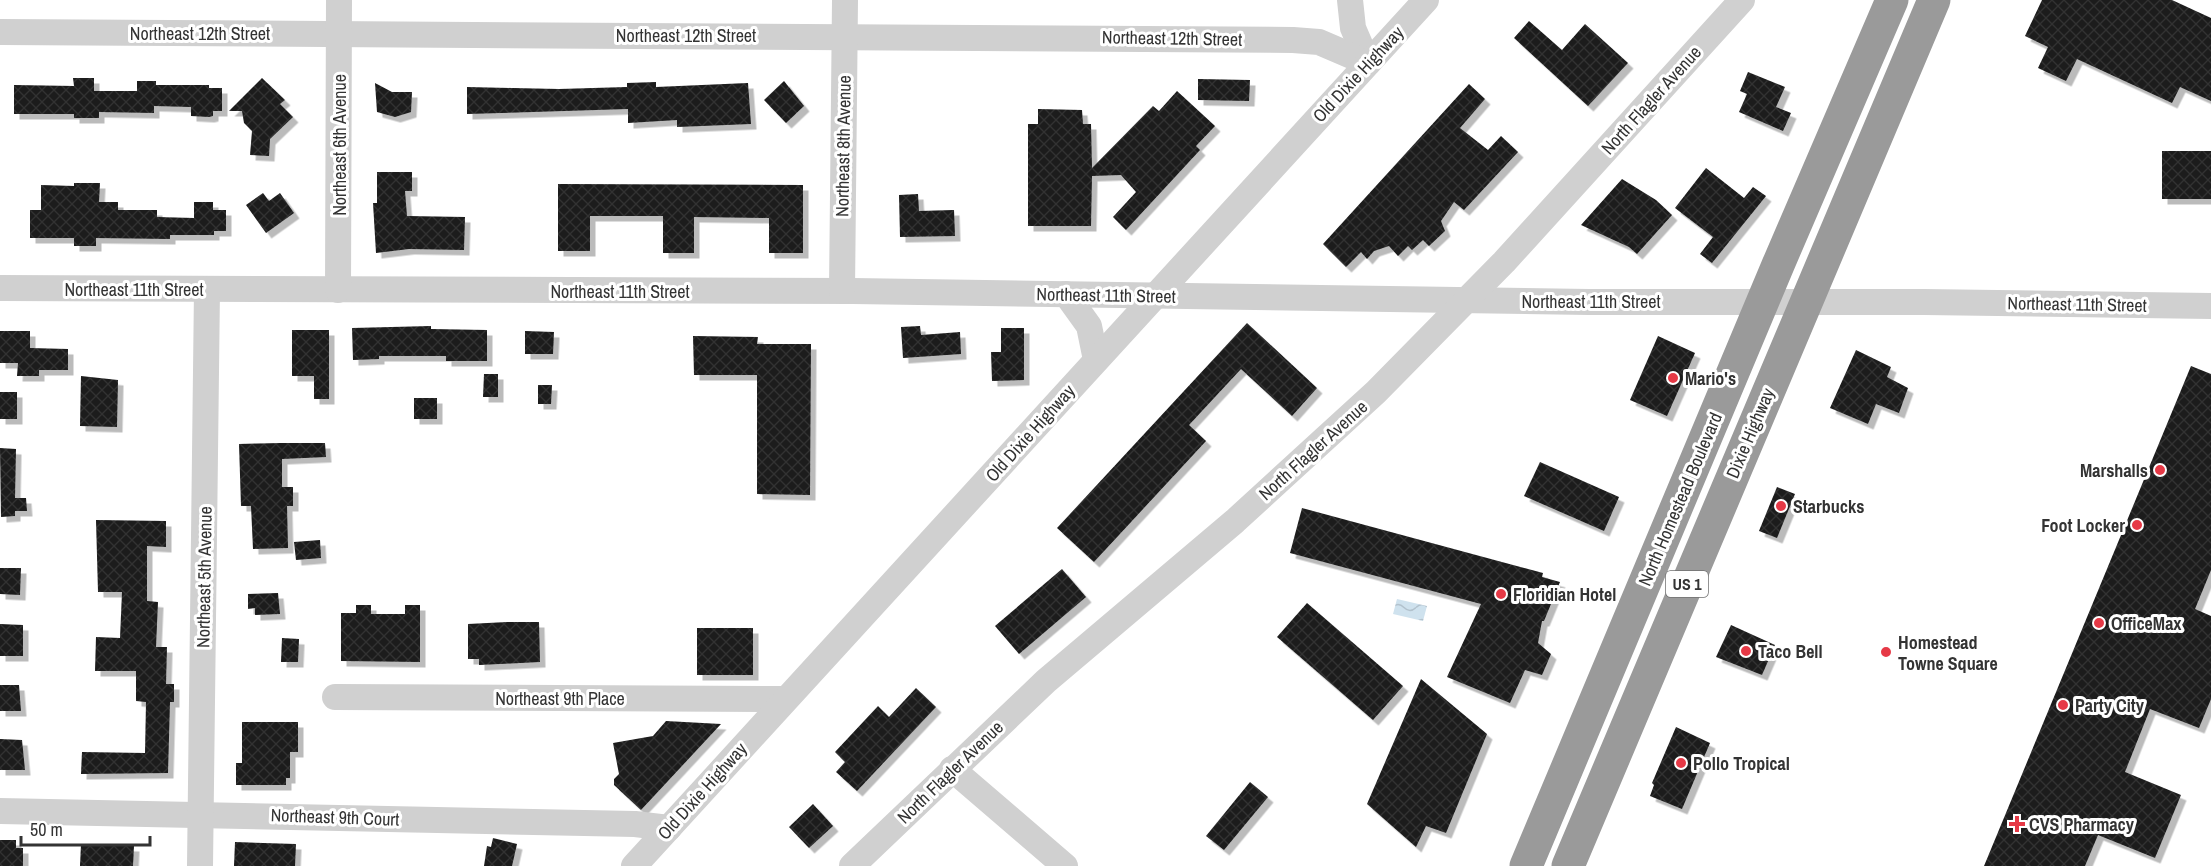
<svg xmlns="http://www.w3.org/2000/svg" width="2211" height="866" font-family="'Archivo Narrow',sans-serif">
<defs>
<pattern id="water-waves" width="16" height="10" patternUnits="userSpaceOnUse" patternTransform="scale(1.5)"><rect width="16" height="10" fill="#cfe2ee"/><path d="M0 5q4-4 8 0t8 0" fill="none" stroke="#b2c2cd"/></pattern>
<pattern id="building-cross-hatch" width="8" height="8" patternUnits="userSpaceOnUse" patternTransform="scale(1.5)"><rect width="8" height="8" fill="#1a1a1a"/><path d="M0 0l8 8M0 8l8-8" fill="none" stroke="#333"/></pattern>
<filter id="shadow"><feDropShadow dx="5.5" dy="5.5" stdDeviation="0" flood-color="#0004"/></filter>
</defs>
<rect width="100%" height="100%" fill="#fff"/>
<path fill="url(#water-waves)" d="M1397,599l30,7 -4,15 -30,-7z"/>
<g fill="url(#building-cross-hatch)" filter="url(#shadow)">
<path d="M2042,0h130l39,18v83l-31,-14 -8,16 -95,-44 -11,22 -28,-13 10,-21 -23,-11z"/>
<path d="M1529,21l33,29 23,-26 43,39 -40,43 -74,-68z"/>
<path d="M1748,72l37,15 -9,20 15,6 -8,18 -44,-19 8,-18 -7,-3z"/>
<path d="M73,78h21v13h43v-10h19v4h53v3h13v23h-9v5l-4,1 -18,-1v-9l-37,-1v7l-55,-1v6h-25v-4h-60v-29l60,1z"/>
<path d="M262,78l23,22 -5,4 13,13 -23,22 -1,17 -19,-1 2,-24 -8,-8 -2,-12h-13z"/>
<path d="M1198,79l52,1 -1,21 -51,-1z"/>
<path d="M784,81l20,25 -18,17 -22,-23z"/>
<path d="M656,82v5l92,-4 3,41 -74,3v-7l-49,3v-14l-161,5v-27l92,2 68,-2v-4z"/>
<path d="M375,83l17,9h20l-1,20 -16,5 -18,-5z"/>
<path d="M1469,84l16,15 -25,29 28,22 13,-14 17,16 -54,58 -10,-8 -13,19 4,10 -16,15 -6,-6 -11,10 -4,-4 -10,10 -9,-10 -15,5 -7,8 -6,-7 -15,15 -23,-23z"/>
<path d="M1177,91l38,35 -19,20 4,4 -74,80 -13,-13 23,-25 -15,-17 -29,1 -1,50h-63v-102h10v-15l44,1 1,14h8l1,44 61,-62 6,5z"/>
<rect x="2162" y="151" width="49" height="48"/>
<path d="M1706,168l38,30 9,-11 13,9 -54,67 -12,-9 13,-17 -38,-29z"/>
<path d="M377,172h35v19h-7l2,25 58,1 -1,33 -55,-1 -33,4 -3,-50h4z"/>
<path d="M1622,179l34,21 16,15 -35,39 -8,-7 -48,-22z"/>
<path d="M74,183h26l-1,19h19v8h39v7l37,1v-16h19v8h13v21h-12v4h-44v4l-74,-1v8h-22v-8h-44v-28h11v-25l33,1z"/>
<path d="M558,184l245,1v68h-34v-35l-75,-1v36h-31v-37h-73v35h-32z"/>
<path d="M263,193l6,8 11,-8 14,20 -28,20 -20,-28z"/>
<path d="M918,194l1,17 35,-1 1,26 -55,1 -1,-42z"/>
<path d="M1247,323l70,65 -25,28 -51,-47 -52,56 17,16 -112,121 -37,-34z"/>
<path d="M431,326v3l56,1v31h-41v-5h-67v3l-26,1 -1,-32z"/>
<path d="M920,326l1,9 39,-3 1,22 -58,4 -2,-31z"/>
<path d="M1001,328h23v52l-32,1 -1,-29h10z"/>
<path d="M292,330h37v69h-15v-23h-22z"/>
<path d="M0,331h30v17l38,1v21h-29v6h-22l1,-13h-18z"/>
<path d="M525,331l29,1 -1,22h-28z"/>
<path d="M693,336l65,1 -1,7h54l-1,151 -53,-1v-119h-63z"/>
<path d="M1658,336l37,17 -28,63 -37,-16z"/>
<path d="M1856,350l35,17 -4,10 21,11 -9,25 -23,-9 -8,20 -38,-16z"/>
<path d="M2191,366l20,8v196l-16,39 16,7v83l-12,29 -49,-19 -25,63 56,23 -26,63 -57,-23 -13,31h-101z"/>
<path d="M484,374h14v23h-15z"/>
<path d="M81,376l37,4 -1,47 -37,-1z"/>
<path d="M538,385h14l-1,19h-13z"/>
<rect x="0" y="392" width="17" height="27"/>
<rect x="414" y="398" width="23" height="21"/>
<path d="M281,443h44l1,14 -44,2v28h11v19h-6l1,42 -35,1 -2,-43h-10l-2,-62z"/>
<path d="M0,448l16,1 -1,49h11l1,13h-12v5l-14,1z"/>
<path d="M1540,462l79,35 -15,34 -80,-35z"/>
<path d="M1777,487l18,7 -18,44 -18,-7z"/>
<path d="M1302,508l241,65 -1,4 18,5 -16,39h-2l-4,22 13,11 -9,21 -17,-5 -15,33 -63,-26 34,-73 -191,-51z"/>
<path d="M96,520l70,1v26l-19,-1v55l11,1 -2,45h11l-1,37h8v18h-4l-2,71 -87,1 1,-22 63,1 1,-51 -10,-1v-30h-41l1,-34 24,1 2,-46h-24z"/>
<path d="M320,540l1,18 -25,2 -2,-18z"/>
<path d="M0,568h21l-1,27 -20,-1z"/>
<path d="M1062,569l24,28 -67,57 -24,-28z"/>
<path d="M278,593l2,21 -25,1v-7l-7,1v-15z"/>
<path d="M1307,603l96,83 -30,34 -96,-83z"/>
<path d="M356,605h15v9h34v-9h15v57l-79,-1v-48h15z"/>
<path d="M507,622h32l1,40 -61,3v-6h-11v-35z"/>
<path d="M0,624l23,1v31h-23z"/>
<path d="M1731,625l44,20 -13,30 -46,-18z"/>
<rect x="697" y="628" width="56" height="47"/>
<path d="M282,638l17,1 -1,23h-17z"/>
<path d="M1421,679l66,55 -41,99 -20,-7 -10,21 -49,-43z"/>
<path d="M0,685h19l2,26h-21z"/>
<path d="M916,688l20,19 -79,84 -21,-19 9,-10 -10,-10 43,-46 11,11z"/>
<path d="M666,721l55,3 -80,86 -27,-25v-6l5,-5 -6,-31 40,-7z"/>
<path d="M242,722h56v30h-8v26h-4v7h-50v-22h6z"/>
<path d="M1676,727l34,16 -28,66 -32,-13 4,-11 -2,-2z"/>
<path d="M0,739l22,1 3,30h-25z"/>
<path d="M1250,782l18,15 -44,53 -18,-14z"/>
<path d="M813,804l20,22 -24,22 -20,-21z"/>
<path d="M493,838l24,6 -5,22h-28l3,-20 4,1z"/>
<path d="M0,840h16v8h7v18h-23z"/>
<path d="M235,842l61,2 -1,22h-61z"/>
<path d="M81,844l53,2 -1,20h-53z"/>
</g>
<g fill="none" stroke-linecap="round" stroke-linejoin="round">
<g stroke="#d0d0d0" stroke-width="26">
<path d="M1350,0l3,28 15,35"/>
<path d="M0,32l1293,8 26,2 49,21"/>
<path d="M0,288l853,3 736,11h335l287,4"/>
<path d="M338,290l1,-290"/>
<path d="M842,291l3,-291"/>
<path d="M1066,294l23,32 7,34"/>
<path d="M335,697l450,2"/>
<path d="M952,769l113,97"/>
<path d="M0,811l635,13 34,4"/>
<path d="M200,866l7,-577"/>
<path d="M634,866l792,-866"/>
<path d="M852,866l194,-185 189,-160 141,-129 128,-130 238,-262"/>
</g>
<g stroke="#9a9a9a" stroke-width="33">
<path d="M1526,866l252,-601 114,-265"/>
<path d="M1568,866l366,-866"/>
</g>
</g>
<g fill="#e63946" stroke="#fff" stroke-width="2">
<circle cx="1673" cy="378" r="6"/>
<circle cx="2160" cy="470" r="6"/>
<circle cx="1781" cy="506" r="6"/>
<circle cx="2137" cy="525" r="6"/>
<circle cx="1501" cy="594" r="6"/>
<circle cx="2099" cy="623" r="6"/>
<circle cx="1746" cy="651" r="6"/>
<circle cx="1886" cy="652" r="6"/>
<circle cx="2063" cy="705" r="6"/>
<circle cx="1681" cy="763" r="6"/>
<path d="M2014 815h6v6h6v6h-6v6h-6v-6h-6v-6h6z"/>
</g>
<g text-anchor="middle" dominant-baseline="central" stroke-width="6" stroke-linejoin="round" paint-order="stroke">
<rect fill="#fff" stroke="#707070" stroke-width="1.5" x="1666" y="571" width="42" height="26" rx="4.5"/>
<g font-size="16" font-weight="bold" fill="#333">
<text x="1687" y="584">US 1</text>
</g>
<g font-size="18" fill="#333" stroke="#fff">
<text x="200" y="33">Northeast 12th Street</text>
<text x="686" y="35">Northeast 12th Street</text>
<text transform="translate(1172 38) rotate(1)">Northeast 12th Street</text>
<text transform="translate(1358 74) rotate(-47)">Old Dixie Highway</text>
<text transform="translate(1651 100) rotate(-48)">North Flagler Avenue</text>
<text transform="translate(339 145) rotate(-90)">Northeast 6th Avenue</text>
<text transform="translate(843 146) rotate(-89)">Northeast 8th Avenue</text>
<text x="134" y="289">Northeast 11th Street</text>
<text x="620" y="291">Northeast 11th Street</text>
<text transform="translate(1106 295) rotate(1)">Northeast 11th Street</text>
<text x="1591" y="301">Northeast 11th Street</text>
<text transform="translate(2077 304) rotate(1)">Northeast 11th Street</text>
<text transform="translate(1030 433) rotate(-48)">Old Dixie Highway</text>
<text transform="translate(1750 433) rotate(-67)">Dixie Highway</text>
<text transform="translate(1313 450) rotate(-42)">North Flagler Avenue</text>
<text transform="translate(1680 499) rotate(-67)">North Homestead Boulevard</text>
<text transform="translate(204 577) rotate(-89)">Northeast 5th Avenue</text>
<text x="560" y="698">Northeast 9th Place</text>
<text transform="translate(950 772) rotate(-44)">North Flagler Avenue</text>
<text transform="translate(702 791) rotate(-48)">Old Dixie Highway</text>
<text transform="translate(335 817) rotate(2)">Northeast 9th Court</text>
</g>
<g font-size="18" font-weight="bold" fill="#333" stroke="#fff" text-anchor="start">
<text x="1685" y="378">Mario's</text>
<text x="2148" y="470" text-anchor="end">Marshalls</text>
<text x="1793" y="506">Starbucks</text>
<text x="2125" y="525" text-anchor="end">Foot Locker</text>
<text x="1513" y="594">Floridian Hotel</text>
<text x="2111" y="623">OfficeMax</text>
<text x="1898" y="642">Homestead<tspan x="1898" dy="21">Towne Square</tspan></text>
<text x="1758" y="651">Taco Bell</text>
<text x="2075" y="705">Party City</text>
<text x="1693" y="763">Pollo Tropical</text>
<text x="2029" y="824">CVS Pharmacy</text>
</g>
</g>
<path d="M21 836v9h129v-9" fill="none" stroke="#333333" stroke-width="3"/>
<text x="30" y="836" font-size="18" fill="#333333" stroke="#ffffff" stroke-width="4.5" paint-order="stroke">50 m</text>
</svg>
